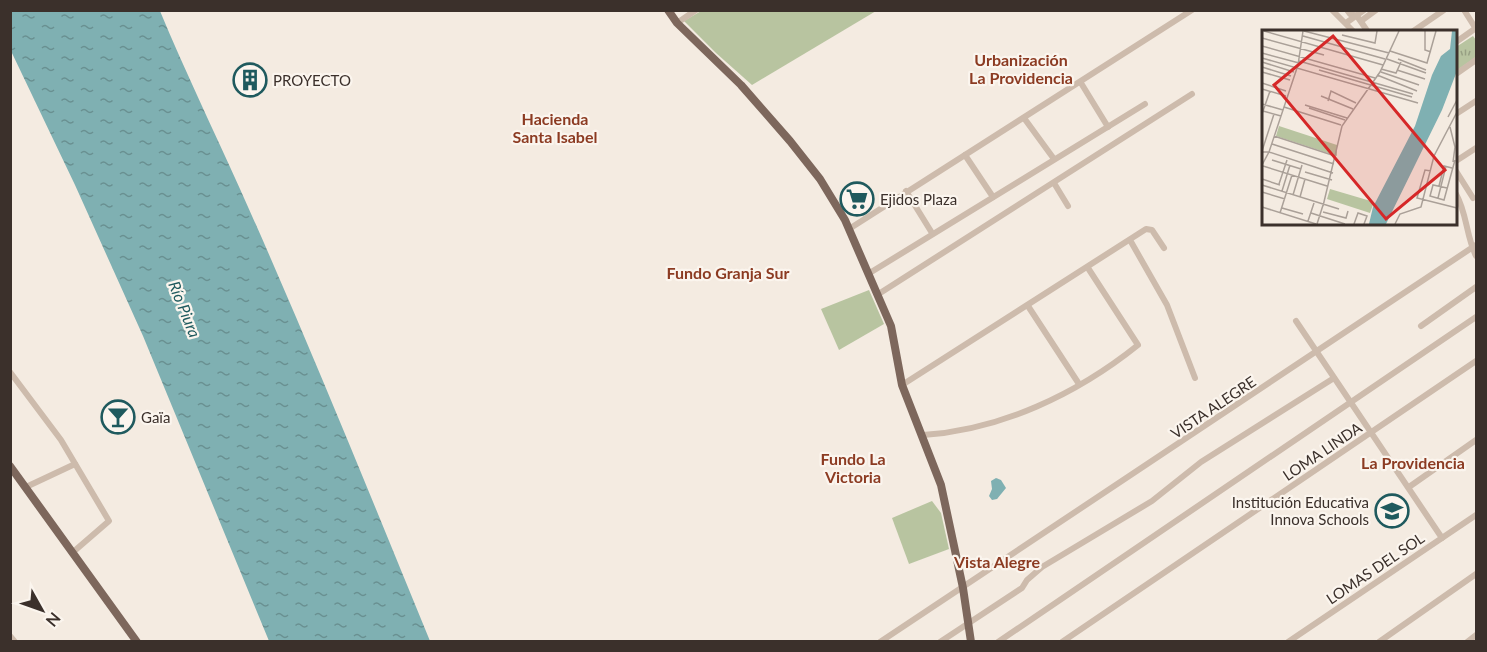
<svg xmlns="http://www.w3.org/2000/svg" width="1487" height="652" font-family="Lato,sans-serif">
<defs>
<pattern id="park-tufts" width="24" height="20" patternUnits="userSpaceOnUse" patternTransform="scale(1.5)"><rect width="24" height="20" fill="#b8c4a0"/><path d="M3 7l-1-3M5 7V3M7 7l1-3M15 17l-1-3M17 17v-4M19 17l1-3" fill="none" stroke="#97a083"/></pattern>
<pattern id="water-ripples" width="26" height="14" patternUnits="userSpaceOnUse" patternTransform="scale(1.5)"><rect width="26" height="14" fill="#7fb0b2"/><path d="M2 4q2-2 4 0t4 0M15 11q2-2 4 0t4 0" fill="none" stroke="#699091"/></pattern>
</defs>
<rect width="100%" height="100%" fill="#f4ebe1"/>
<g fill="#b8c4a0">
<path d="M701,11h175l-124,74 -36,-32 -32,-32z"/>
<path d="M869,290l15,34 -45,26 -18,-41z"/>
<path d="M932,501l9,12 8,36 -40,15 -17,-46z"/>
</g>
<path fill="url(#park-tufts)" d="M1473,36l3,4v17l-20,14v-24z"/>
<g fill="url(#water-ripples)">
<path d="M10,11h150c25,60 53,118 80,178 67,149 128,301 190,452h-161l-126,-305 -68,-151 -64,-134z"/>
<path d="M996,478l5,2 5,8 -9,11 -5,1 -3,-4 3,-7 -1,-8z"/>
</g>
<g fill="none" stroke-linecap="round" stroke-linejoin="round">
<g stroke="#cdbbac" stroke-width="6">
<path d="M1332,10l22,22"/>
<path d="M1347,10l3,4 7,2 11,16"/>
<path d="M1464,10l12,19"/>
<path d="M1361,21l15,-11"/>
<path d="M677,23l19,-13"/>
<path d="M1346,23l18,-13"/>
<path d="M1412,32l32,-22"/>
<path d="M1456,42l20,-14"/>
<path d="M1456,74l20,-14"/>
<path d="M1081,83l27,44"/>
<path d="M1456,114l20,-13"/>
<path d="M1024,118l30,41"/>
<path d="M965,155l28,42"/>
<path d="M1456,161l20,-13"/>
<path d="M1456,171l17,27"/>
<path d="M1054,183l14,23"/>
<path d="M906,191l26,42"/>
<path d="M1456,194c11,19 10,42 20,62"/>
<path d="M849,229l343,-219"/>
<path d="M1130,240l37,65 28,73"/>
<path d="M868,274l277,-170"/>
<path d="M877,295l315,-201"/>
<path d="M1028,306l51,78"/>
<path d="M1296,321l146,217"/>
<path d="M1421,326l55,-39"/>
<path d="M10,372l51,68 48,81 -37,32"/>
<path d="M902,385l244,-156 6,1 12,18"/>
<path d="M923,435c78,-5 154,-41 215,-90l-50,-77"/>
<path d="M26,487l49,-23"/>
<path d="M1409,487l67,-47"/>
<path d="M10,636l5,6"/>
<path d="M880,642l596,-397"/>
<path d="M940,642l82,-54 5,-8 15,-13 110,-66 49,-39 133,-84"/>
<path d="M998,642l478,-325"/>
<path d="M1062,642l414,-281"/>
<path d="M1288,642l188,-127"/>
<path d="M1379,642l97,-68"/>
<path d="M1467,642l9,-7"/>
</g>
<g stroke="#7d675c" stroke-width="8">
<path d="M668,10l9,13 64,62 49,56 30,38 25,41 46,106 11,59 39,100 22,103 8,54"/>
<path d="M10,466l127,176"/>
</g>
</g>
<defs>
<g id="building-ring" transform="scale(1.725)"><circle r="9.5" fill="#fbf5ee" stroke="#1f5a5e" stroke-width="1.5"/><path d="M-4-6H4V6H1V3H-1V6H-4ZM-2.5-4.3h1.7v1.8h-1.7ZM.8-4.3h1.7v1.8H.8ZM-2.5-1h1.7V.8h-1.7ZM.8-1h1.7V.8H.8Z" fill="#1f5a5e"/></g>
<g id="supermarket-ring" transform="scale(1.725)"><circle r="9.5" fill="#fbf5ee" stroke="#1f5a5e" stroke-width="1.5"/><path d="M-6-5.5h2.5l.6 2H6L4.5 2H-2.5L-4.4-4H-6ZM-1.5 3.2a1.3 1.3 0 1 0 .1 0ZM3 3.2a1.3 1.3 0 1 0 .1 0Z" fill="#1f5a5e"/></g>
<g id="bar-ring" transform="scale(1.725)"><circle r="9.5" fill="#fbf5ee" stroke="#1f5a5e" stroke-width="1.5"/><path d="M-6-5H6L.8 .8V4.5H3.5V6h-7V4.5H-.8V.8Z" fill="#1f5a5e"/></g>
<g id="school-ring" transform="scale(1.725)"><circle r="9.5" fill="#fbf5ee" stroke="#1f5a5e" stroke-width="1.5"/><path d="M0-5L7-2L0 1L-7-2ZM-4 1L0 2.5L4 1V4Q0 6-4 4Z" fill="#1f5a5e"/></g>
</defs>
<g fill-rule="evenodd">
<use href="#building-ring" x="250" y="80"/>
<use href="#supermarket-ring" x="857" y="199"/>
<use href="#bar-ring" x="118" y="417"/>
<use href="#school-ring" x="1392" y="511"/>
</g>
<g text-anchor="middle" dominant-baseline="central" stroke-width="4.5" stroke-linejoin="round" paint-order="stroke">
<g font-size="15" fill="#3b302b" stroke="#fbf5ee" text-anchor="start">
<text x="273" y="80">PROYECTO</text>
<text x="880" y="199">Ejidos Plaza</text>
<text x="141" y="417">Gaïa</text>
<text x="1369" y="502" text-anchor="end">Institución Educativa<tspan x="1369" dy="17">Innova Schools</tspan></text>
</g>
<g font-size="15" fill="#3b302b" stroke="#fbf5ee">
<text transform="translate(1213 407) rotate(-34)">VISTA ALEGRE</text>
<text transform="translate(1322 451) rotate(-34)">LOMA LINDA</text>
<text transform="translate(1375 568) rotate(-34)">LOMAS DEL SOL</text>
</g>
<g font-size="16" font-weight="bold" fill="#8c3b22" stroke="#fbf5ee">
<text x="1021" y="59">Urbanización<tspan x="1021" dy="18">La Providencia</tspan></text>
<text x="555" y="118">Hacienda<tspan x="555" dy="18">Santa Isabel</tspan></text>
<text x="728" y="272">Fundo Granja Sur</text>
<text x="853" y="458">Fundo La<tspan x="853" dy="18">Victoria</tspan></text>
<text x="1413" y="462">La Providencia</text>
<text x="997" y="561">Vista Alegre</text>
</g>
<g font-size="16" font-style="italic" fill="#1f5a5e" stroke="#fbf5ee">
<text transform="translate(185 309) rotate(68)">Río Piura</text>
</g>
</g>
<g transform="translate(1262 30)">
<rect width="195" height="195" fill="#f4ebe1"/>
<path d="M17,96l58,19v11l-61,-20z" fill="#b8c4a0"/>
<path d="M68,159l44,13 -4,11 -43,-14z" fill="#b8c4a0"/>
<path d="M190,1h5v40l-15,39 -56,114h-17l4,-17 42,-81 17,-51 9,-19 9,-7z" fill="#7fb0b2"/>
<path fill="none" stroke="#aaa098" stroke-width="1.5" d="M2,1l119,34M42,1l85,22M163,1v19l6,2M80,5l33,8 2,-12M41,6l82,23M0,8l62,17M0,16l113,32M128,21l37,12 9,-32M0,23l37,10M0,28l156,45M125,29l39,14M136,29l28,11M37,31l114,33M0,32l32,10M0,37l29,9M119,39l15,4 5,-11M57,40l93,27M135,40l28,9M0,42l28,8M119,42l38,13M115,45l40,16M0,53l24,8M0,59l24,7M59,66l32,13M66,71l3,-10 25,12M0,74l21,6M43,75l42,13M22,77l57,18M47,78l36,12M1,81l18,5M0,84l8,-23M186,87l9,-17M188,97l5,20 -2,15M12,106l61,20M10,114l62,20M0,121l12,-37M0,122h7l29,-87 5,-34M10,130l29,9M0,135l7,-13 64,21M1,136l64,20M169,141l-6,-1 -8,28 40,10M43,142l27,8M0,149l18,6M17,154l8,-24M0,155l77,24M177,156l5,-20 8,2M185,158l-14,-3 -3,11 14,4 11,-40M20,161l8,-26M0,162l23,7M31,165l9,-30M38,167l5,-18M176,168l8,-32M61,176l19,-80 38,-54 19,-41M0,177l54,17M20,178l21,6M61,182l23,6 2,-7M18,183l12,-38M49,183l34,11M46,191l6,-18M55,194l7,-22M92,194l4,-11 9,3 -3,8M133,194l5,-10 21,-7 13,-51 23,-44"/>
<path fill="#d62828" fill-opacity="0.15" stroke="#d62828" stroke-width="3" d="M71,6l112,134 -59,49 -112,-134z"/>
<rect width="195" height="195" fill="none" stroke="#3b302b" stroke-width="3"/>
</g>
<rect width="1487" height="652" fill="none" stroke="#3b302b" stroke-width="24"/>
<g transform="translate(42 610) rotate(130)" stroke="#fbf5ee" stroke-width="4.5" paint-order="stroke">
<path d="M0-4.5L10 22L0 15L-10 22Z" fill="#3b302b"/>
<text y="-9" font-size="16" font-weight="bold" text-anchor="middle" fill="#3b302b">N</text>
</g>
</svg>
